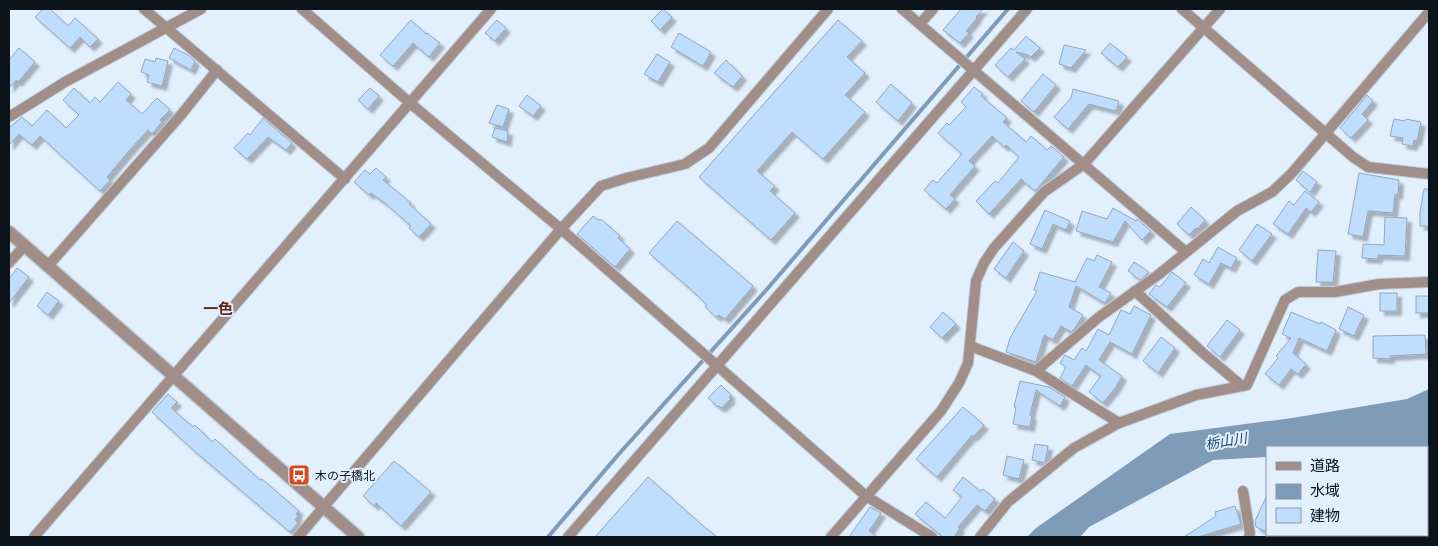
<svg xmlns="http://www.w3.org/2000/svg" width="1438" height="546" font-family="Quicksand,'Noto Sans JP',sans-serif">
<defs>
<filter id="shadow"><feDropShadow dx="4.5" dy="4.5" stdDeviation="1" flood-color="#0004"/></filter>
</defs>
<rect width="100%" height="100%" fill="#e2effd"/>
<path fill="#7e9bb8" d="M1429,389l-1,59 -161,-1v10l-54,3 -124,67 -9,10h-53l9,-9 134,-94 122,-16 115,-19z"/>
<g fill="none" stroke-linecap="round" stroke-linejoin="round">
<path stroke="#7e9bb8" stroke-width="4" d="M548,537l70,-82 150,-167 240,-279"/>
</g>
<g fill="#bfddfd" stroke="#92a7bd" filter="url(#shadow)">
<path d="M43,9h7l18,17 7,-8 23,21 -8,8 -10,-10 -10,11 -35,-31z"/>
<path d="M663,9l9,8 -12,13 -9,-9z"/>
<path d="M961,9h22l-7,8 1,1 -11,13 3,2 -9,10 -17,-13z"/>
<path d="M411,20l15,14 1,-1 13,10 -11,14 -16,-14 -20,23 -13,-11z"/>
<path d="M497,20l9,8 -11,13 -10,-8z"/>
<path d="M838,20l24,21 -15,16 18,16 -20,22 20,17 -42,47 -31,-27 -35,39 18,15 -5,5 25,22 -24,27 -72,-63z"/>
<path d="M679,33l32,19 -8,14 -32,-19z"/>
<path d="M1026,36l14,12 -9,9 -3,-2 -12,-3 9,7 -17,18 -13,-12 16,-17 3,2z"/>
<path d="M1110,43l17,14 -9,10 -17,-14z"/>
<path d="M1064,45l22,5 -15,18 -12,-4z"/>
<path d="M19,48l16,14 -17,20 -2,-2 -7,8v-28z"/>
<path d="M174,48l14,7 7,6 -4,9 -22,-12z"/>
<path d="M657,54l13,8 -12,20 -14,-8z"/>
<path d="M156,58l12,3 -6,25 -15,-4 2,-7 -8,-3 4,-13 10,3z"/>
<path d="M726,60l16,16 -9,11 -19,-14z"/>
<path d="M1043,74l13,11 -22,27 -13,-11z"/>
<path d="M118,82l13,12 -5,6 16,14 15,-16 13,12 -10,10 2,2 -10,12 -4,-4 -21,23 -20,24 3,3 -10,11 -60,-55 -8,9 -13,-11 -10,11v-17l13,-11 10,9 15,-16 19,18 13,-13 -16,-15 11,-12 16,15 5,-6 5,5z"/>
<path d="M891,84l21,19 -14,18 -22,-19z"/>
<path d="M974,87l9,7 -2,2 26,22 -4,4 23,20 5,-6 16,14 4,-4 13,11 -29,34 -14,-12 -32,35 -13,-13 19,-20 3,2 21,-26 -13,-12 -2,2 -12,-11 -23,25 6,5 -25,29 5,4 -9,10 -22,-19 9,-10 4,3 25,-29 -24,-21 9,-10 2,2 17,-18 -5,-5z"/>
<path d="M370,88l9,8 -11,13 -10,-9z"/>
<path d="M1073,89l46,12 -3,10 -27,-7 -21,25 -14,-12 17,-19z"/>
<path d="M527,95l14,11 -8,10 -14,-10z"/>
<path d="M1367,95l6,6 -11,13 6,6 -17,18 -11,-10z"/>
<path d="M497,105l12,4 -6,18 -14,-4z"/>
<path d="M263,118l29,25 -6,7 -18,-13 -21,22 -13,-11 14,-15 2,2z"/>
<path d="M1394,119l11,2 1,-2 15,3 -4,19 -3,-1 -1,6 -11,-2 1,-6 -13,-2z"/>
<path d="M495,128l13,3 -1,11 -15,-5z"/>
<path d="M376,168l10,9 -3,3 28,23 -2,1 22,20 -12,13 -10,-9 2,-2 -26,-23 -14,-10 -2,2 -15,-13 11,-12 5,4z"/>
<path d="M1303,171l14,11 -7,10 -14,-12z"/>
<path d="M1359,173l40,7 -1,15 -3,-1 -2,19 -25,-2 -5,26 -15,-3z"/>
<path d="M1424,189h5v37h-9v-14z"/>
<path d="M1305,191l14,11 -8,10 -5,-4 -18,26 -15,-10 16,-23 5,4z"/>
<path d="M1191,207l14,13 -8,9 -1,-1 -7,7 -12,-11z"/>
<path d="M1113,208l23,13 1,-2 14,12 -9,9 -17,-19 -12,21 -37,-11 6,-20 25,8z"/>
<path d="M1045,210l25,11 -4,9 -13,-6 -11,25 -12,-5z"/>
<path d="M593,216l6,4 2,-1 19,17 -2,2 12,11 -15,18 -38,-33z"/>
<path d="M1385,217l22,1 -2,38 -27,-1v4l-16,-1 1,-14 21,1z"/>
<path d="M677,221l76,65 -28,33 -6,-4 -3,2 -11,-10 2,-2 -12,-12 -46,-40z"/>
<path d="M1257,224l15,10 -20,27 -13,-11z"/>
<path d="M1013,242l11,9 -18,27 -12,-9z"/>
<path d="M1218,247l19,11 -6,10 -10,-5 -12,21 -15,-9 9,-16 6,4z"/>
<path d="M1318,250l18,1 -3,31h-17z"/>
<path d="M1097,255l15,7 -13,25 12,6 -6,10 -29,-17 -7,21 14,8 -8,13 -4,4 -10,-6 -8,14 -9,-5 -8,27 -30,-10 4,-14 27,-47 -3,-1 6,-18 35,10 12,-24 7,3z"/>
<path d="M1134,262l15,10 -9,8 -12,-9z"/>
<path d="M17,268l12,9 -20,26v-24z"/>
<path d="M1172,272l14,11 -19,24 -18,-13 7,-9 4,2z"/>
<path d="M47,292l12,9 -11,14 -11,-9z"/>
<rect x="1380" y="293" width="17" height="18"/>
<rect x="1416" y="296" width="13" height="17"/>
<path d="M1134,306l17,9 -19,39 -22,-12 -11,18 23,16 -6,11 -13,16 -14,-11 12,-16 -15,-11 -14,21 -12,-8 6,-11 -6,-4 5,-8 9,5 8,-12 4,3 12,-22 11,6 12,-25 9,4z"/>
<path d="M1348,307l16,8 -10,21 -15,-7z"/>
<path d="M943,312l13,12 -14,14 -12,-11z"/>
<path d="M1291,312l29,12 1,-2 15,8 -9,21 -28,-13 -6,15 13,11 -8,10 -7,-5 -12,16 -14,-11 13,-16 -2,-2 15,-18 -9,-4z"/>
<path d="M1227,320l13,10 -20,27 -13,-11z"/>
<path d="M1425,335l1,19 -36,2v3l-17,-1v-22z"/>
<path d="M1161,337l14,11 -17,25 -15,-12z"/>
<path d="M1020,381l29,6 16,10 -5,9 -24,-16 -6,25 2,1 -2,11 -17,-3 3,-17h-2z"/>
<path d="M721,385l10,10 -2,2 2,2 -10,9 -2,-2 -1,1 -10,-9z"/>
<path d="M168,394l9,8 -6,6 22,19 2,-2 17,17 3,-3 45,41 2,-1 37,32 -3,3 2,2 -3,4 3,3 -8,9 -99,-84 -39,-36z"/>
<path d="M963,407l21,18 -11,12 -1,-2 -35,42 -21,-18z"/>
<path d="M1035,444l13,2 -3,17 -13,-3z"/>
<path d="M1007,456l17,4 -5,19 -16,-4z"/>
<path d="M394,461l37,31 -30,34 -25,-23 -2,3 -11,-10z"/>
<path d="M648,477l54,48 15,12h-122z"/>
<path d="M963,477l17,14 3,-2 12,10 -10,12 -8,-6 -19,22 2,1 -6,9h-11l-28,-23 11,-12 19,16 17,-21 -9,-7z"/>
<path d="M1267,495v37l-11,-5 -1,-6z"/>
<path d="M1235,506l6,18 -43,13h-14l32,-21 -1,-4z"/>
<path d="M870,507l11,6 -12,18 8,6h-28z"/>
</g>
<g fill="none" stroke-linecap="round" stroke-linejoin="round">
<g stroke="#c0ccd9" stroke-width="12">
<g id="minor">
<path d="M144,9l201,170"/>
<path d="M302,9l108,94 151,126 305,267 66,41"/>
<path d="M902,9l284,243"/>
<path d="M1182,9l171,148 15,10 61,7"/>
<path d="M920,24l13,-15"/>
<path d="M9,117l56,-35 136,-73"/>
<path d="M9,263l16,-18"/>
<path d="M48,266l133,-151 36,-45"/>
<path d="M1135,291l68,62 39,33"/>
<path d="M970,346l66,25 83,52"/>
<path d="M1036,371l63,-54 59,-42 79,-64 35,-19 20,-19 137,-161"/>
<path d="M1243,491l7,43 -1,3"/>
<path d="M34,537l457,-528"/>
<path d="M298,537l263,-308 40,-43 25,-8 59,-14 24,-16 119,-139"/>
<path d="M568,537l459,-528"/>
<path d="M831,537l110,-126 18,-28 9,-20 8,-82 8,-18 10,-15 50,-56 40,-28 136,-155"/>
<path d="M980,537l28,-35 66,-54 45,-25 77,-28 51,-10 38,-85 13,-8h37l44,-8 50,-2"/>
</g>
</g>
<g stroke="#c0ccd9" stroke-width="15">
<path id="tertiary" d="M9,232l349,305"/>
</g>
<use href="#minor" stroke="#a18e88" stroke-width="10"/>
<use href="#tertiary" stroke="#a18e88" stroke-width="12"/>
</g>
<defs>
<g id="bus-square" transform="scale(1.125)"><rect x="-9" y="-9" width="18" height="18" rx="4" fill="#d24a1d" stroke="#e2effd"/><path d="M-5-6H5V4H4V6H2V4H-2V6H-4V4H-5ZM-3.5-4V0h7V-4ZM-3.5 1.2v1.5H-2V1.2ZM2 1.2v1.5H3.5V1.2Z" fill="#fff"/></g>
</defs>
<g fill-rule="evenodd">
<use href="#bus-square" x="299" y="475"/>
</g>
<g text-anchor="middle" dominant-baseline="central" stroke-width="4" stroke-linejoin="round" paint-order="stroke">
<g font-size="12" fill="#0c141b" stroke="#e2effd" text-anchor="start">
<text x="315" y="475">木の子橋北</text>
</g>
<g font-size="14" font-style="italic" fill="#19466e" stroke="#e2effd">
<text transform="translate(1226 441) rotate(-9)">栃山川</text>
</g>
<g font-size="15" font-weight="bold" fill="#682612" stroke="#e2effd">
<text x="218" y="308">一色</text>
</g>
</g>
<rect width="1438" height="546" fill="none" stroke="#0c141b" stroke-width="20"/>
<rect x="1266" y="446" width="162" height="90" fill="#e2effd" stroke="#8c97a3"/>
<rect x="1276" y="462" width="25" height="8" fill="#a18e88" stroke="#8c97a3"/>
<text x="1310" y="471" font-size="15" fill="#0c141b">道路</text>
<rect x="1276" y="484" width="25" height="15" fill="#7e9bb8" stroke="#8c97a3"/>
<text x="1310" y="496" font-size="15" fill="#0c141b">水域</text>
<rect x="1276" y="508" width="25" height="15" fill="#bfddfd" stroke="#8c97a3"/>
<text x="1310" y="521" font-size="15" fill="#0c141b">建物</text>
</svg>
